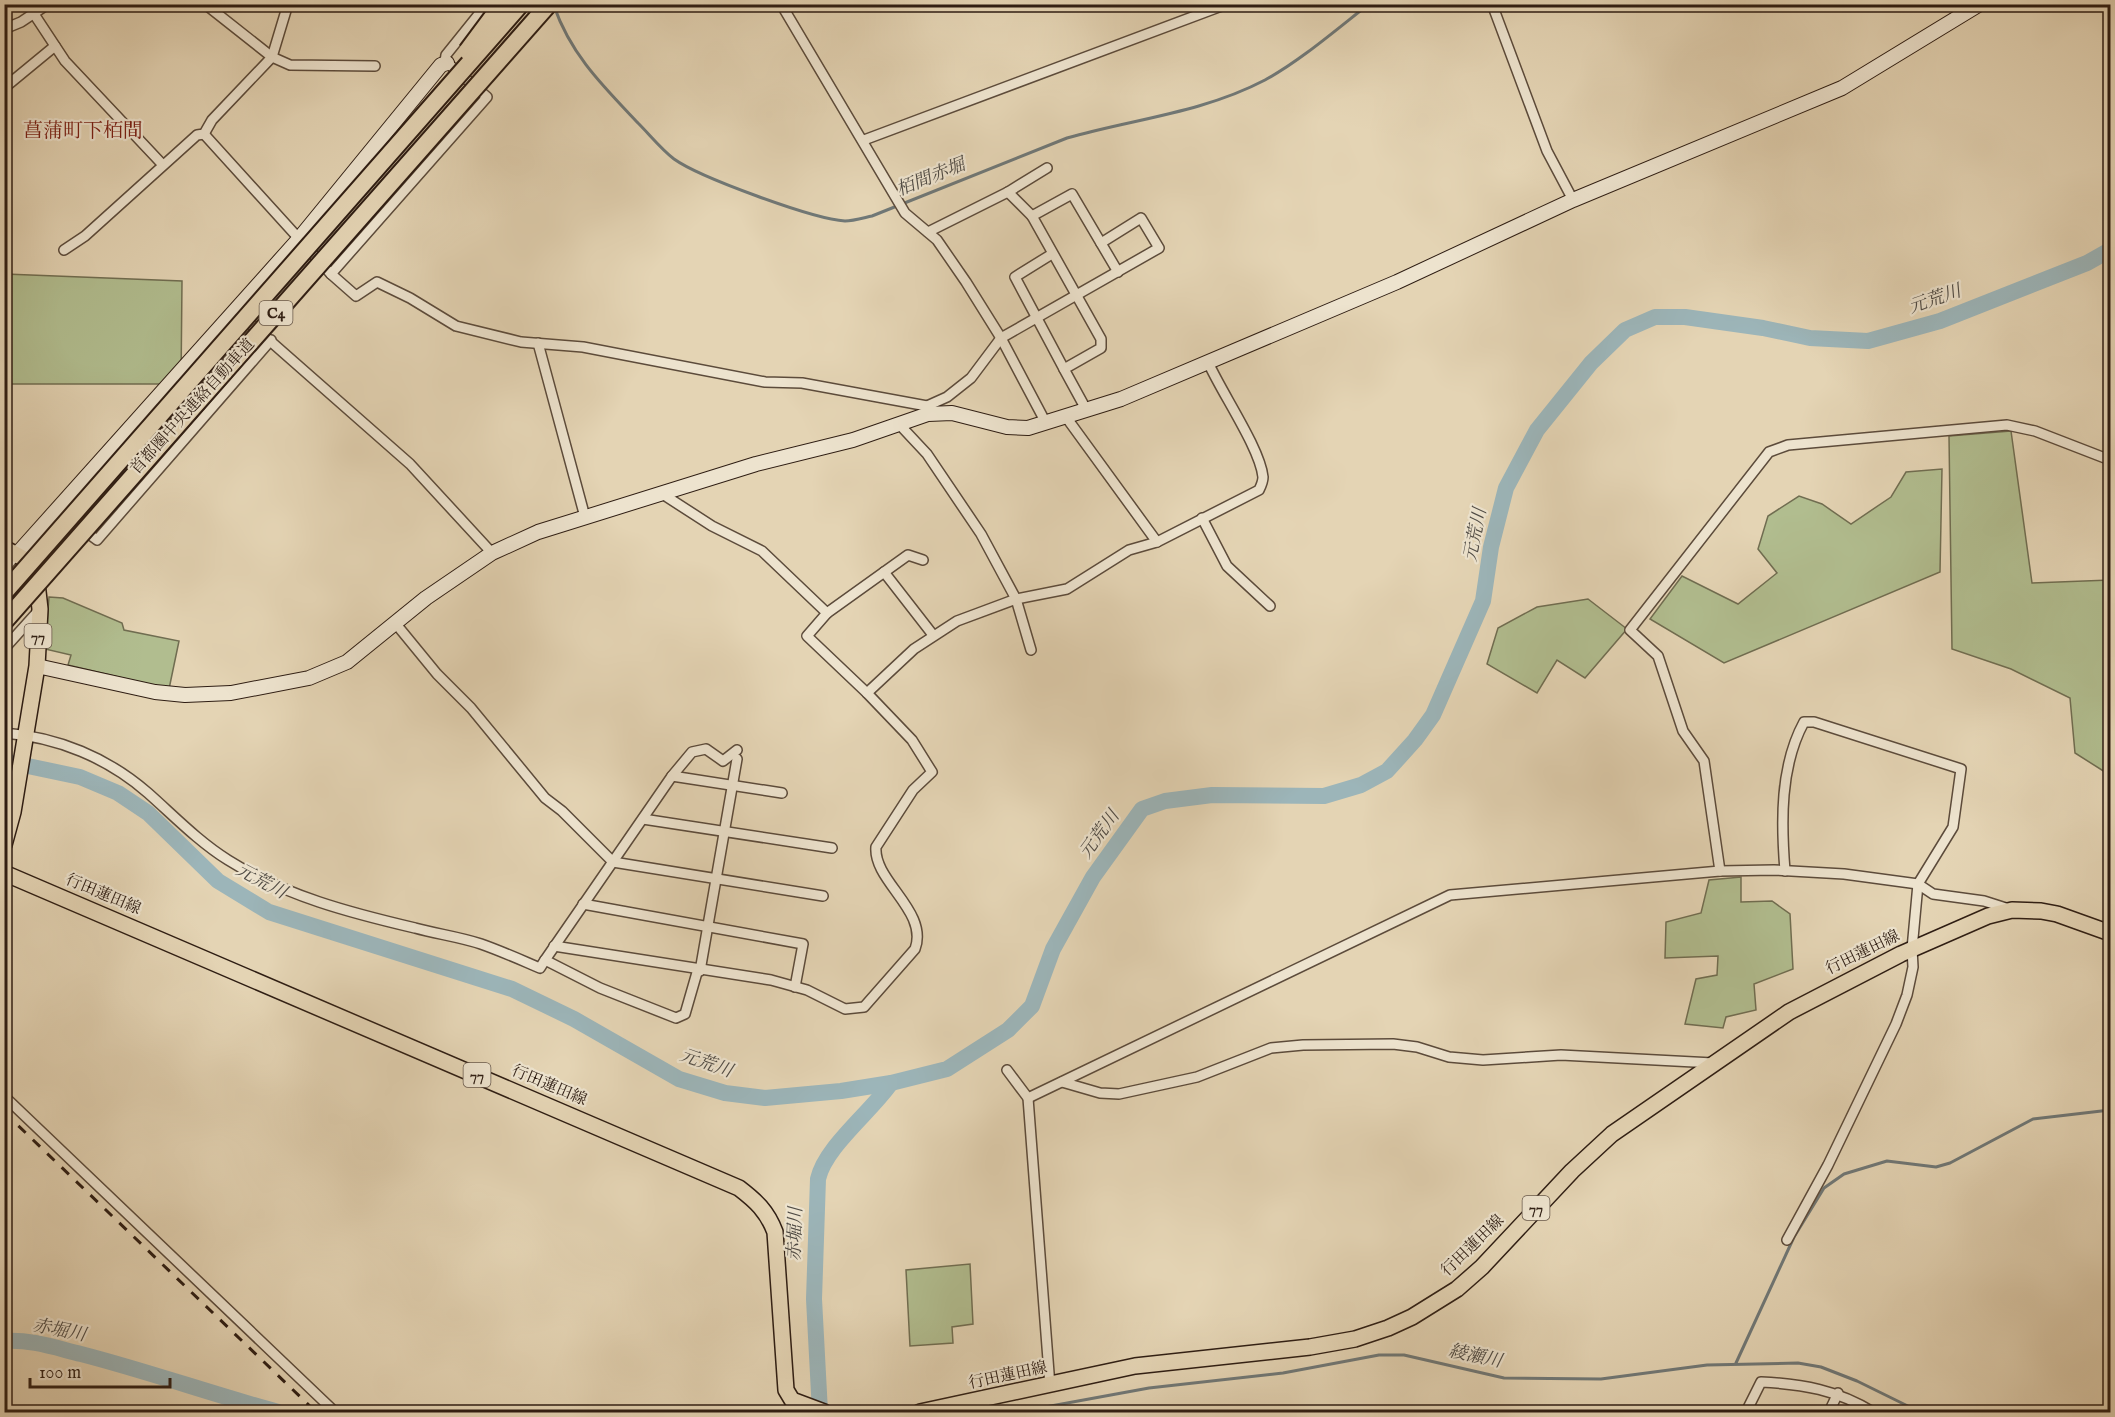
<svg xmlns="http://www.w3.org/2000/svg" width="2115" height="1417" font-family="'IM FELL English','Noto Serif JP',serif">
<rect width="100%" height="100%" fill="#e4d4b4"/>
<filter id="stains"><feTurbulence type="fractalNoise" baseFrequency=".00333" numOctaves="4"/><feColorMatrix values="0 0 0 0 .2 0 0 0 0 .09 0 0 0 0 .02 0 0 0 .5 -.17"/></filter>
<radialGradient id="worn" r=".72"><stop offset=".6" stop-color="#630" stop-opacity="0"/><stop offset="1" stop-color="#630" stop-opacity=".3"/></radialGradient>
<g fill="#b1bd8f" stroke="#706d51" stroke-width="1.5">
<path d="M5,274l177,7 -1,103h-176z"/>
<path d="M2011,431l21,152 78,-3v177l-5,15 -30,-19 -5,-55 -59,-29 -59,-20 -3,-213z"/>
<path d="M1942,469l-2,103 -216,91 -74,-44 32,-43 56,28 39,-31 -19,-24 10,-33 31,-20 23,8 29,20 40,-27 15,-25z"/>
<path d="M49,597l14,1 59,25 2,7 55,11 -10,48 -101,-24 3,-10 -26,-6z"/>
<path d="M1588,599l39,30 -42,49 -28,-18 -20,33 -50,-29 11,-36 39,-21z"/>
<path d="M1741,877v25l31,-1 18,13 3,55 -39,15 2,26 -30,7 -3,11 -38,-4 11,-45 21,-4 1,-19 -53,2 1,-36 35,-9 8,-33z"/>
<path d="M970,1264l3,60 -21,3 1,16 -43,3 -4,-76z"/>
</g>
<g fill="none" stroke-linecap="round" stroke-linejoin="round">
<g stroke="#707877" stroke-width="3">
<path d="M554,6c17,49 49,80 84,117 12,12 23,26 36,36 25,18 139,60 171,62 8,0 18,-3 27,-5l195,-78c66,-19 135,-25 198,-58 35,-19 72,-51 104,-76"/>
<path d="M1736,1363l58,-126 30,-49 20,-14 43,-13 49,6 14,-4 83,-44 77,-9"/>
<path d="M1018,1412l131,-24 134,-15 96,-18h25l100,23 97,1 106,-14 91,-2 23,4 36,14 63,31"/>
</g>
<g stroke="#9cb5b9" stroke-width="16">
<path d="M4,761l76,16 38,16 30,20 70,68 51,31 243,77 62,30 105,60 46,14 40,5 76,-7 50,-8 56,-14 61,-39 24,-24 21,-57 40,-72 49,-68 23,-8 47,-6 112,1 37,-11 26,-14 28,-31 18,-25 50,-114 8,-54 15,-59 31,-58 54,-67 34,-33 30,-13h30l78,11 47,10 58,3 72,-20 147,-58 23,-13"/>
<path d="M4,1341c26,-2 52,7 77,13 66,17 131,40 197,58"/>
<path d="M820,1412l-6,-113 4,-120c7,-32 53,-67 73,-96"/>
</g>
<g stroke="#5c4b3b" stroke-width="12">
<g id="street">
<path d="M205,4l67,53 18,8 85,1"/>
<path d="M781,4l124,209 32,27 29,42 35,56 45,85"/>
<path d="M1492,4l55,147 26,49"/>
<path d="M34,14l31,47 97,103"/>
<path d="M4,29l17,-7 27,-18"/>
<path d="M4,88l51,-42"/>
<path d="M204,134l127,140 25,22 21,-14 33,16 46,28 65,16 62,5 182,35 37,1 125,23 1,8"/>
<path d="M864,140l363,-136"/>
<path d="M1008,192l24,24"/>
<path d="M928,232l80,-40 39,-24"/>
<path d="M64,250l21,-14 112,-101 7,-1 8,-14 60,-63 16,-53"/>
<path d="M1052,254l-37,23 49,92"/>
<path d="M331,274l156,-177 -42,-36 1,-6 41,-51"/>
<path d="M244,318l166,146 82,89"/>
<path d="M538,343l47,174"/>
<path d="M927,406l20,-9 24,-19 30,-40 158,-90 -18,-30 -40,25"/>
<path d="M1087,411l-23,-42 37,-21v-9l-69,-123 40,-22 46,78"/>
<path d="M1066,417l91,125"/>
<path d="M898,423l29,31 54,80 35,65 15,51"/>
<path d="M664,495l48,31 50,25 65,62 -20,23 60,57 47,-44 43,-28 59,-22 51,-10 62,-39 28,-8 102,-52c2,-4 4,-8 4,-13 -3,-29 -42,-85 -55,-115"/>
<path d="M66,517l31,23 174,-200"/>
<path d="M1202,518l25,48 43,40"/>
<path d="M4,569l13,-15"/>
<path d="M884,572l49,63"/>
<path d="M827,613l81,-58 15,5"/>
<path d="M396,624l41,50 34,34 74,90 17,13 51,51 210,34"/>
<path d="M4,649l36,-40"/>
<path d="M4,733c54,4 104,25 144,60 26,23 51,49 80,67 57,36 123,53 187,68 22,6 45,9 66,16 20,7 40,16 59,24l5,-8"/>
<path d="M672,776l20,-24 14,-3 17,12 14,-11"/>
<path d="M643,819l189,29"/>
<path d="M1720,871l-16,-110 -21,-30 -25,-75 -28,-26 139,-178 19,-7 219,-20 28,6 75,29"/>
<path d="M1785,871c-4,-49 -5,-105 19,-149h10l147,47 -8,58 -35,57 -6,65 1,18 -6,28 -11,29 -68,141 -41,75"/>
<path d="M583,904l220,40 -8,43"/>
<path d="M554,946l217,34 36,10 38,19 19,-2 51,-58c14,-38 -42,-68 -39,-102l37,-57 19,-18 -20,-32 -45,-47"/>
<path d="M698,969l-13,45 -9,4 -76,-30 -55,-28 127,-184 110,17"/>
<path d="M700,971l37,-212"/>
<path d="M1007,1070l21,28 22,288"/>
<path d="M1062,1082l38,11 19,1 78,-17 74,-29 32,-3 90,-1 24,3 32,10 34,3 78,-5 152,8"/>
<path d="M4,1096l331,316"/>
<path d="M1028,1098l422,-203 270,-24 54,-1 70,4 74,10 15,10 51,7 25,8"/>
<path d="M1746,1412l15,-30c42,2 76,8 112,30"/>
<path d="M1829,1412l9,-19"/>
</g>
</g>
<g stroke="#2e1d13" stroke-width="16">
<g id="secondary">
<path d="M17,554l281,-314 143,-175 6,-2"/>
<path d="M37,666l118,26 30,3 46,-2 78,-15 38,-16 79,-64 66,-45 46,-21 218,-68 97,-24 75,-26 24,-1 55,14 21,1 93,-29 276,-117 176,-82 269,-112 138,-84"/>
</g>
</g>
<g stroke="#2e1d13" stroke-width="18">
<g id="primary">
<path d="M4,548l24,13 8,13 4,35 -3,57 -24,146 -9,33"/>
<path d="M4,873l735,315c17,13 28,23 36,44l11,158 6,10 32,12"/>
<path d="M920,1412l215,-46 175,-19 45,-8 33,-11 24,-11 45,-28 25,-22 90,-96 40,-37 177,-122 112,-58 87,-38 24,-6 29,1 16,3 53,19"/>
</g>
</g>
<use href="#street" stroke="#ede3ce" stroke-width="9"/>
<use href="#secondary" stroke="#ede3ce" stroke-width="14"/>
<use href="#primary" stroke="#e4d4b4" stroke-width="15"/>
<path stroke="#2e1d13" stroke-width="3" stroke-dasharray="10 10" stroke-linecap="butt" d="M4,1112l312,300"/>
<g stroke="#2e1d13" stroke-width="20" stroke-linecap="butt">
<g id="highway-bridge">
<path d="M467,51l35,-47"/>
<path d="M4,593l517,-589"/>
<path d="M4,622l545,-618"/>
</g>
</g>
<use href="#highway-bridge" stroke="#e4d4b4" stroke-width="16"/>
</g>
<g text-anchor="middle" dominant-baseline="central" stroke-width="4.5" stroke-linejoin="round" paint-order="stroke">
<g fill="#ede3ce" stroke="#67584b" stroke-width="1.5">
<rect x="259.5" y="301" width="33" height="24" rx="4.5"/>
<rect x="24.5" y="624" width="27" height="24" rx="4.5"/>
<rect x="463.5" y="1063" width="27" height="24" rx="4.5"/>
<rect x="1522.5" y="1196" width="27" height="24" rx="4.5"/>
</g>
<g font-size="15" font-weight="bold" fill="#2e1d13">
<text x="276" y="313">C4</text>
<text x="38" y="636">77</text>
<text x="477" y="1075">77</text>
<text x="1536" y="1208">77</text>
</g>
<g font-size="16" fill="#2e1d13" stroke="#ede3ce">
<text transform="translate(193 407) rotate(-48)">首都圏中央連絡自動車道</text>
<text transform="translate(103 895) rotate(23)">行田蓮田線</text>
<text transform="translate(1863 953) rotate(-26)">行田蓮田線</text>
<text transform="translate(549 1086) rotate(23)">行田蓮田線</text>
<text transform="translate(1473 1246) rotate(-44)">行田蓮田線</text>
<text transform="translate(1008 1376) rotate(-12)">行田蓮田線</text>
</g>
<g font-size="18" font-style="italic" fill="#4f4b45" stroke="#ede3ce">
<text transform="translate(931 178) rotate(-22)">栢間赤堀</text>
<text transform="translate(1935 300) rotate(-19)">元荒川</text>
<text transform="translate(1476 535) rotate(-79)">元荒川</text>
<text transform="translate(1100 835) rotate(-54)">元荒川</text>
<text transform="translate(261 882) rotate(28)">元荒川</text>
<text transform="translate(706 1064) rotate(19)">元荒川</text>
<text transform="translate(796 1234) rotate(-88)">赤堀川</text>
<text transform="translate(59 1331) rotate(11)">赤堀川</text>
<text transform="translate(1475 1357) rotate(12)">綾瀬川</text>
</g>
<g font-size="20" fill="#7a1f14" stroke="#ede3ce">
<text x="83" y="131">菖蒲町下栢間</text>
</g>
</g>
<rect width="2115" height="1417" fill="none" stroke="#e4d4b4" stroke-width="24"/>
<rect x="6" y="6" width="2103" height="1405" fill="none" stroke="#2e1d13" stroke-width="3"/>
<rect x="12" y="12" width="2091" height="1393" fill="none" stroke="#2e1d13" stroke-width="1.5"/>
<path d="M30 1378v9h140v-9" fill="none" stroke="#2e1d13" stroke-width="3"/>
<text x="39" y="1378" font-size="18" fill="#2e1d13" stroke="#ede3ce" stroke-width="4.5" paint-order="stroke">100 m</text>
<rect width="100%" height="100%" filter="url(#stains)"/>
<rect width="100%" height="100%" fill="url(#worn)"/>
</svg>
